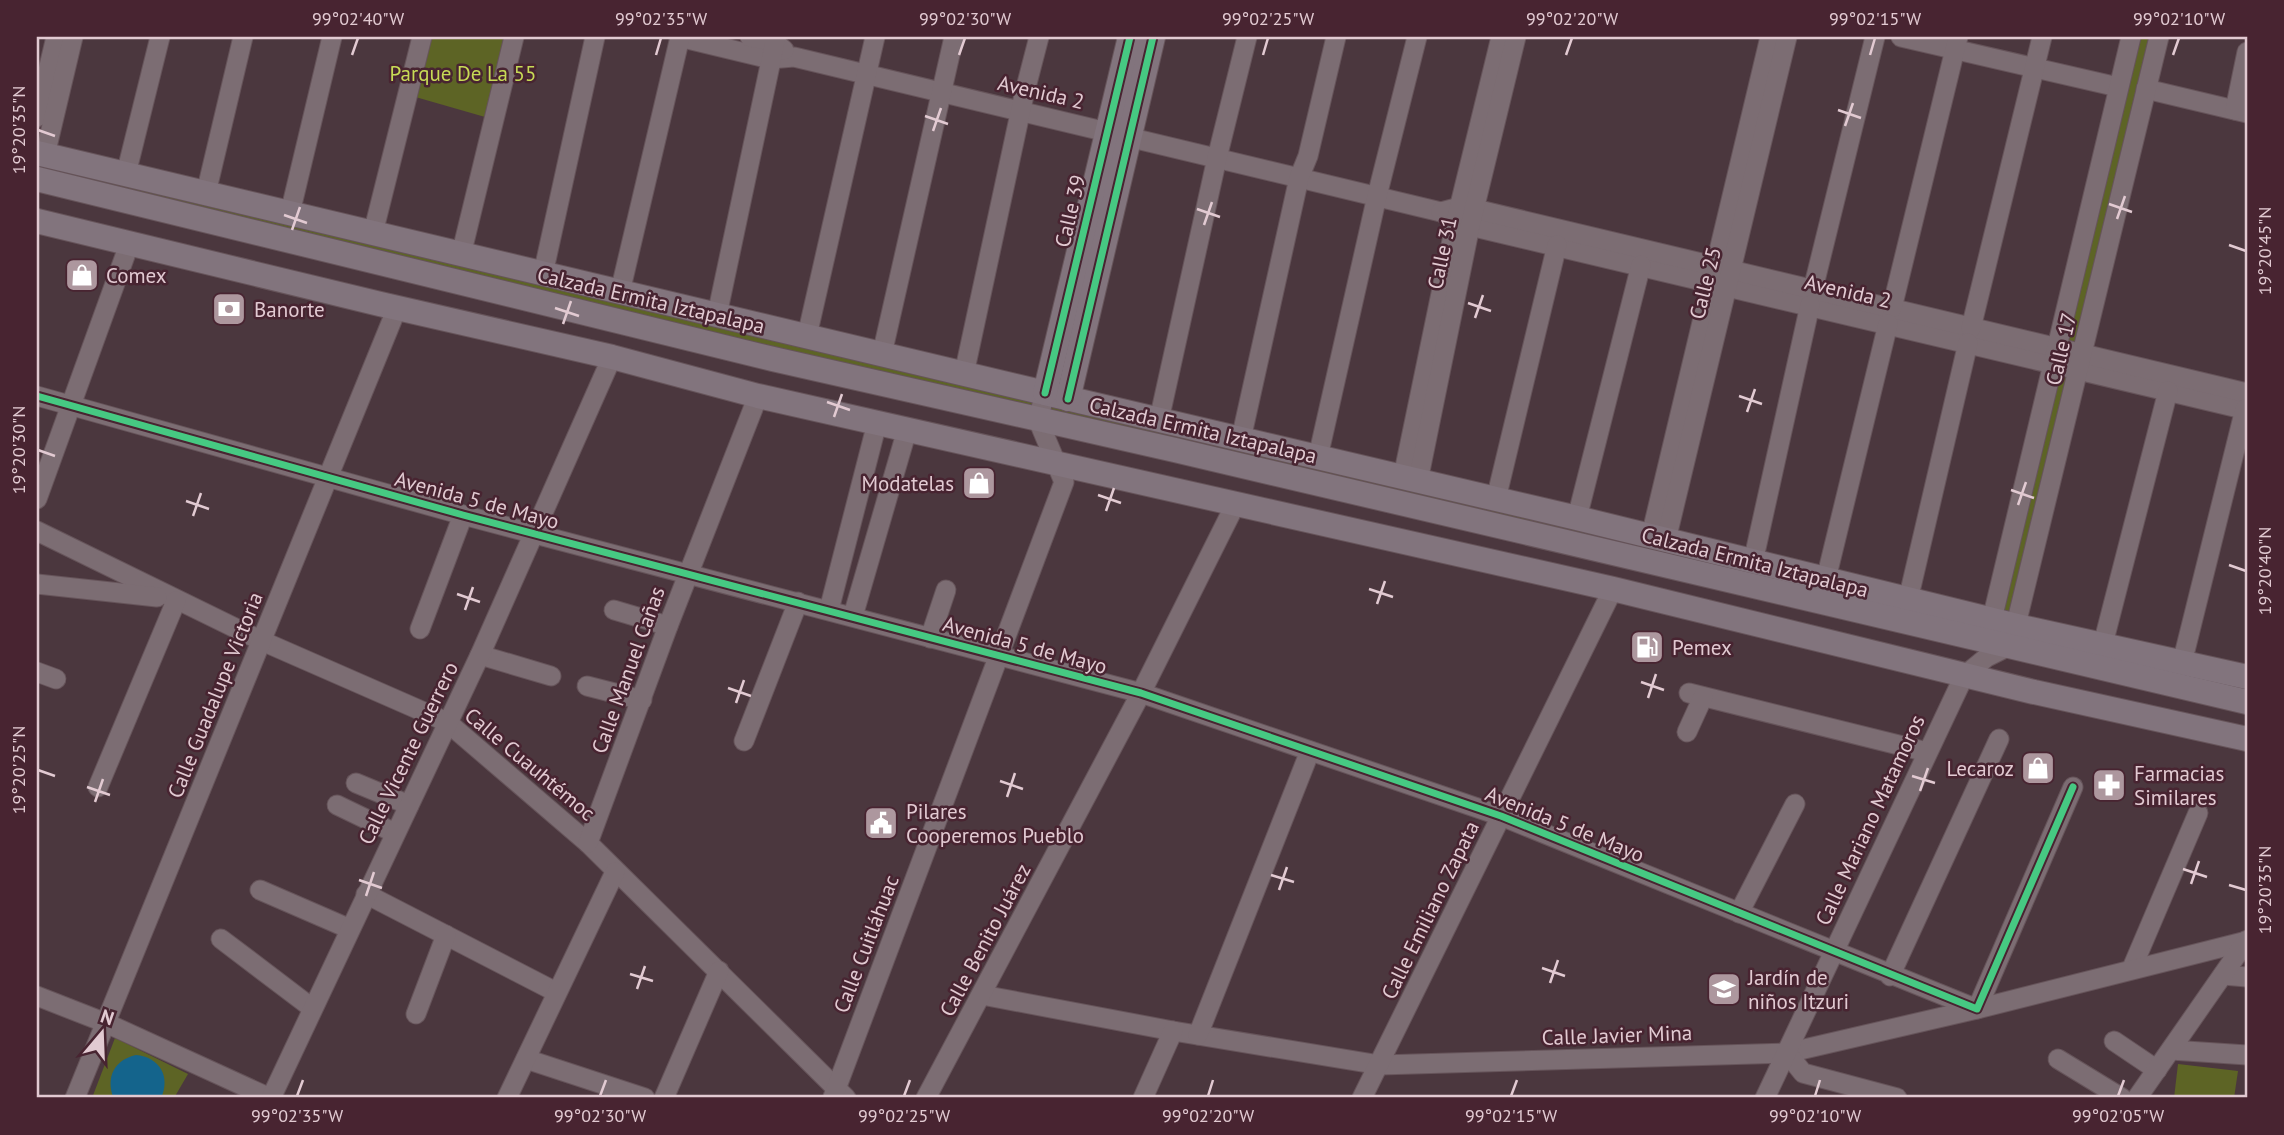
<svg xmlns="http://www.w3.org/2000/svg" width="2284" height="1135" font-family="'PT Sans',sans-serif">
<rect width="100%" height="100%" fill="#4b373e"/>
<g fill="#5d6425">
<path d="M426,37h85l-19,82 -80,-23z"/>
<path d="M2139,37h16l-141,577 -15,-2z"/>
<path d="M37,161l1931,462 -5,7 -1926,-459z"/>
<path d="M115,1038l73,36 -14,24h-82z"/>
<path d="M2178,1064l60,7 -4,27h-60z"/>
</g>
<path fill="#14648c" d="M136,1055c23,2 35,21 25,43l-48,-1c-7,-20 1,-37 23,-42z"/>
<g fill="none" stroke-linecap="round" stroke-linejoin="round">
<g stroke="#66545a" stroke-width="21">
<g id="minor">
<path d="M679,37l91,22 24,-2 647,155 29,14 777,184"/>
<path d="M750,37l24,5 10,8"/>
<path d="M1901,37l217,50"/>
<path d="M2146,89l101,24"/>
<path d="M2235,110l12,-58"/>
<path d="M37,117l19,-80"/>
<path d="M45,155l28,-118"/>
<path d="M126,174l34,-137"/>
<path d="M206,193l37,-156"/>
<path d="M1441,212l19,-5 15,2 772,184"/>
<path d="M290,213l42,-176"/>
<path d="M373,233l49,-196"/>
<path d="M461,255l53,-218"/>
<path d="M543,274l52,-237"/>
<path d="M1813,289l62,-252"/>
<path d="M620,292l60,-255"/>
<path d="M1892,308l66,-271"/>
<path d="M717,315l59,-278"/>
<path d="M1971,328l71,-291"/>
<path d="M807,336l68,-299"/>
<path d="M882,354l72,-317"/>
<path d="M964,374l60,-279 15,-58"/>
<path d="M37,396l426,119 678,178 360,123 476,193 96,-222"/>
<path d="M1159,420l58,-262 30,-121"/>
<path d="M1241,439l58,-261 9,-22 28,-119"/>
<path d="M1318,457l59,-261 40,-159"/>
<path d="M1403,477l53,-256 45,-184"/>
<path d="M1418,481l52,-255 46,-189"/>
<path d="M37,499l93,-257"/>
<path d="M1496,499l61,-254"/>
<path d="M1577,518l64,-253"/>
<path d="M37,531l225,110 185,81 141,121 258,255"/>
<path d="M1651,536l119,-499"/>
<path d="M1666,540l121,-503"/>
<path d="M1753,562l57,-257"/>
<path d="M1826,579l62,-255"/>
<path d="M37,584l120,13"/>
<path d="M1908,600l60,-257"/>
<path d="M614,610l54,16"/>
<path d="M829,610l48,-187"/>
<path d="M853,616l54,-186"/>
<path d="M420,629l43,-114"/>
<path d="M1989,632l142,-595"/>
<path d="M930,638l16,-48"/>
<path d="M2103,644l65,-253"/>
<path d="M480,655l71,21"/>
<path d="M2182,663l63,-254"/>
<path d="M37,672l19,7"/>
<path d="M587,686l55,14"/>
<path d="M1689,693l238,59"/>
<path d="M1687,732l16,-35"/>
<path d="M744,741l54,-139"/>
<path d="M356,783l53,22"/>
<path d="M98,787l78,-186"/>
<path d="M337,805l58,28"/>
<path d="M588,843l80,-217 90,-230"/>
<path d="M260,890l90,39"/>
<path d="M366,894l190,98"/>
<path d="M1739,913l56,-109"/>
<path d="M221,939l91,69"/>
<path d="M2132,968l66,-155"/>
<path d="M2223,975l24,2"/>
<path d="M1890,976l109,-237"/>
<path d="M982,995l191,36 207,34 407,-12 190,-44 270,-68"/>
<path d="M37,996l69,27 164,75"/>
<path d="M416,1014l30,-79"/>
<path d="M1198,1035l112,-284"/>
<path d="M2114,1041l43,29"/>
<path d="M2171,1050l76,5"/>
<path d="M1787,1053l16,20 94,25"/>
<path d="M526,1059l119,39"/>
<path d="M2058,1059l64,39"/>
<path d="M833,1097l231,-615 -26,-62 7,-27"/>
<path d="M75,1098l322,-790"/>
<path d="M271,1098l209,-443 132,-298"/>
<path d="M507,1098l108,-226"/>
<path d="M664,1098l55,-127"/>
<path d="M926,1098l215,-405 95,-190"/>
<path d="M1143,1098l30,-67"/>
<path d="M1362,1098l251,-509"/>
<path d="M1765,1098l199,-422 23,-19 24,-12 148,-608"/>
<path d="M2137,1098l110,-158"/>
</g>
</g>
<g stroke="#66545a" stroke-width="26">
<g id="major">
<path d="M37,153l1008,240 532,125 440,108 230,51"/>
<path d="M37,179l736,180 402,91 1072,252"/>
<path d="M37,221l343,83 232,53 146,39 855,193 421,103 213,47"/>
<path d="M1045,393l85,-356"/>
<path d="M1068,399l85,-362"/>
</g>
</g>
<use href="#minor" stroke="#7c6d73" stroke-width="19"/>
<use href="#major" stroke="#82747d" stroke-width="24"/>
<g stroke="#482431" stroke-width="11">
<g id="cycleway">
<path d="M1045,393l85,-356"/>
<path d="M37,396l426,119 678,178 360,123 476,193 96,-222"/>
<path d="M1068,399l85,-362"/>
</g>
</g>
<use href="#cycleway" stroke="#46c982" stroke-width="7"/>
</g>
<path fill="none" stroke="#e2cad2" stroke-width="2.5" d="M352,55l6,-17M656,55l5,-17M959,55l6,-17M1263,55l5,-17M1566,55l6,-17M1870,55l5,-17M2173,55l6,-17M1838,110l23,8M925,116l23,8M1845,126l8,-23M38,130l17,6M933,131l8,-23M2109,204l23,8M1197,209l23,8M284,215l23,8M2117,219l8,-23M1204,225l8,-23M292,230l8,-23M2229,245l17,6M1468,303l23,8M555,308l24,8M1475,318l8,-23M563,324l8,-23M1739,396l23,8M827,402l23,8M1747,412l8,-23M834,417l8,-23M38,450l17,6M2011,490l23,8M1098,495l23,8M186,501l23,8M2018,505l8,-23M1106,511l8,-23M193,516l8,-23M2229,565l17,6M1369,589l24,8M457,594l23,8M1377,604l8,-23M465,610l8,-23M1641,682l23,8M728,688l23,8M1648,698l8,-24M736,703l8,-23M38,770l17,6M1912,776l23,7M1000,781l23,8M87,787l23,8M1920,791l8,-23M1007,797l8,-24M95,802l8,-23M2183,869l24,8M1271,875l23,7M359,880l23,8M2191,884l8,-23M2229,885l17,5M1279,890l8,-23M366,896l8,-24M1542,968l23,8M630,974l23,7M1550,983l8,-23M637,989l8,-23M297,1096l6,-16M600,1096l6,-16M904,1096l6,-16M1208,1096l5,-16M1511,1096l6,-16M1815,1096l5,-16M2118,1096l6,-16"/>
<defs>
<g id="shop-square" transform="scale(1.75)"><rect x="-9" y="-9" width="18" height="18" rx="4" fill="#ad979e" stroke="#482431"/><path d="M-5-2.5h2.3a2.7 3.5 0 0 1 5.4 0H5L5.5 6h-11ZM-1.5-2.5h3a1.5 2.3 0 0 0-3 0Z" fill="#fff"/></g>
<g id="bank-square" transform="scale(1.75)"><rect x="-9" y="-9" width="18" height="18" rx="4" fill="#ad979e" stroke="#482431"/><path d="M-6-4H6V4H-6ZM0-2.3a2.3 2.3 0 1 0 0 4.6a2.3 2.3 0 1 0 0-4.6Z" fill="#fff"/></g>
<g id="fuel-square" transform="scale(1.75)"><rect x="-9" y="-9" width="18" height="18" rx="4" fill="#ad979e" stroke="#482431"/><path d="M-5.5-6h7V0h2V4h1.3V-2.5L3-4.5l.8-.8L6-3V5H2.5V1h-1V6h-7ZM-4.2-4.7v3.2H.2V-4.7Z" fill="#fff"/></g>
<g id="pharmacy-square" transform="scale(1.75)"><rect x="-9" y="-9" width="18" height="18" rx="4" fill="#ad979e" stroke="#482431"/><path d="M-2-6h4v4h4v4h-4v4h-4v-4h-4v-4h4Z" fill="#fff"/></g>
<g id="civic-square" transform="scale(1.75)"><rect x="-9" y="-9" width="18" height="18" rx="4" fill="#ad979e" stroke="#482431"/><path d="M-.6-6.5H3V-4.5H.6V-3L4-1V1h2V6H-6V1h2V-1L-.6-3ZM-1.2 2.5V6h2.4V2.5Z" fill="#fff"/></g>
<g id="school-square" transform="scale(1.75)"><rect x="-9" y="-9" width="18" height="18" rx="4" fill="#ad979e" stroke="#482431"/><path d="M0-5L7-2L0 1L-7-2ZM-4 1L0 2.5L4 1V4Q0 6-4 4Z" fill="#fff"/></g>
</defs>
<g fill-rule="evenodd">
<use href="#shop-square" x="82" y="275"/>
<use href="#bank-square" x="229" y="309"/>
<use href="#shop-square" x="979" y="483"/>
<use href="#fuel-square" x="1647" y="647"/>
<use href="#shop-square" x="2038" y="768"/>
<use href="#pharmacy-square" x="2109" y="785"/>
<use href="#civic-square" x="881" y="823"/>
<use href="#school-square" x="1724" y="989"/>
</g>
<g text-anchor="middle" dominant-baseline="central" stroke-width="5" stroke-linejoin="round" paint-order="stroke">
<g font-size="21" fill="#c7db56" stroke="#482431">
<text x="463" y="73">Parque De La 55</text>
</g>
<g font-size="21" fill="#e2cad2" stroke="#482431">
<text transform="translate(1041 92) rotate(13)">Avenida 2</text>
<text transform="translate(1070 211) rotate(-77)">Calle 39</text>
<text transform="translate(1442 253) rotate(-78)">Calle 31</text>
<text transform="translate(1705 283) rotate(-76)">Calle 25</text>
<text transform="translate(1848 291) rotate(13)">Avenida 2</text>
<text transform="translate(651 300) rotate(13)">Calzada Ermita Iztapalapa</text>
<text transform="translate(2061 349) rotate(-77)">Calle 17</text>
<text transform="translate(1203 430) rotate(13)">Calzada Ermita Iztapalapa</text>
<text transform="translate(477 500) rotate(15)">Avenida 5 de Mayo</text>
<text transform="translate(1755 562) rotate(14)">Calzada Ermita Iztapalapa</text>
<text transform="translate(1025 645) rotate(15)">Avenida 5 de Mayo</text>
<text transform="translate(628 670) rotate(-70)">Calle Manuel Cañas</text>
<text transform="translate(215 695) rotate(-68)">Calle Guadalupe Victoria</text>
<text transform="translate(408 753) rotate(-64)">Calle Vicente Guerrero</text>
<text transform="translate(530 764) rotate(40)">Calle Cuauhtémoc</text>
<text transform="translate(1870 820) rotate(-65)">Calle Mariano Matamoros</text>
<text transform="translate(1565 824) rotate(22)">Avenida 5 de Mayo</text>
<text transform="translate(1430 910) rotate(-64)">Calle Emiliano Zapata</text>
<text transform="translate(985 940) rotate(-62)">Calle Benito Juárez</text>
<text transform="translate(866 944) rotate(-69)">Calle Cuitláhuac</text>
<text transform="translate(1617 1035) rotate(-2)">Calle Javier Mina</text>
</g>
<g font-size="21" fill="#e2cad2" stroke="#482431" text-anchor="start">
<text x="106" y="275">Comex</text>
<text x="254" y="309">Banorte</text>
<text x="954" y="483" text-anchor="end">Modatelas</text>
<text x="1672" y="647">Pemex</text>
<text x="2014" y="768" text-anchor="end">Lecaroz</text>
<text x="2134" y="773">Farmacias<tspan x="2134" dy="24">Similares</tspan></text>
<text x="906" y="811">Pilares<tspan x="906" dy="24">Cooperemos Pueblo</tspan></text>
<text x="1748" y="977">Jardín de<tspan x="1748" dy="24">niños Itzuri</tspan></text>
</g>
</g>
<rect width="2284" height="1135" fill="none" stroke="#482431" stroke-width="77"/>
<g transform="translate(102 1033) rotate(19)" stroke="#482431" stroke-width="5" paint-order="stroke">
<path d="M0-5L12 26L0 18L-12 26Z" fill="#e2cad2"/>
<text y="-10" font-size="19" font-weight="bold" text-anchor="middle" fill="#e2cad2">N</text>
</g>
<rect x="38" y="38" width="2208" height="1058" fill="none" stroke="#e2cad2" stroke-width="2.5"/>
<g font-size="18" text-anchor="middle" fill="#e2cad2">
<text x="358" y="25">99°02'40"W</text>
<text x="661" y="25">99°02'35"W</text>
<text x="965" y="25">99°02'30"W</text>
<text x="1268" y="25">99°02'25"W</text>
<text x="1572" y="25">99°02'20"W</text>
<text x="1875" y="25">99°02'15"W</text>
<text x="2179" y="25">99°02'10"W</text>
<text transform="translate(19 130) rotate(-90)" y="6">19°20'35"N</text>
<text transform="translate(2265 251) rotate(-90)" y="6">19°20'45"N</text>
<text transform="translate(19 450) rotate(-90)" y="6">19°20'30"N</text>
<text transform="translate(2265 571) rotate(-90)" y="6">19°20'40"N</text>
<text transform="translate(19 770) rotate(-90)" y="6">19°20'25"N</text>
<text transform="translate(2265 890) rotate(-90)" y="6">19°20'35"N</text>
<text x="297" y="1122">99°02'35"W</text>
<text x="600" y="1122">99°02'30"W</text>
<text x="904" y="1122">99°02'25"W</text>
<text x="1208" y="1122">99°02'20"W</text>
<text x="1511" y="1122">99°02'15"W</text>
<text x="1815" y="1122">99°02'10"W</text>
<text x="2118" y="1122">99°02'05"W</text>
</g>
</svg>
